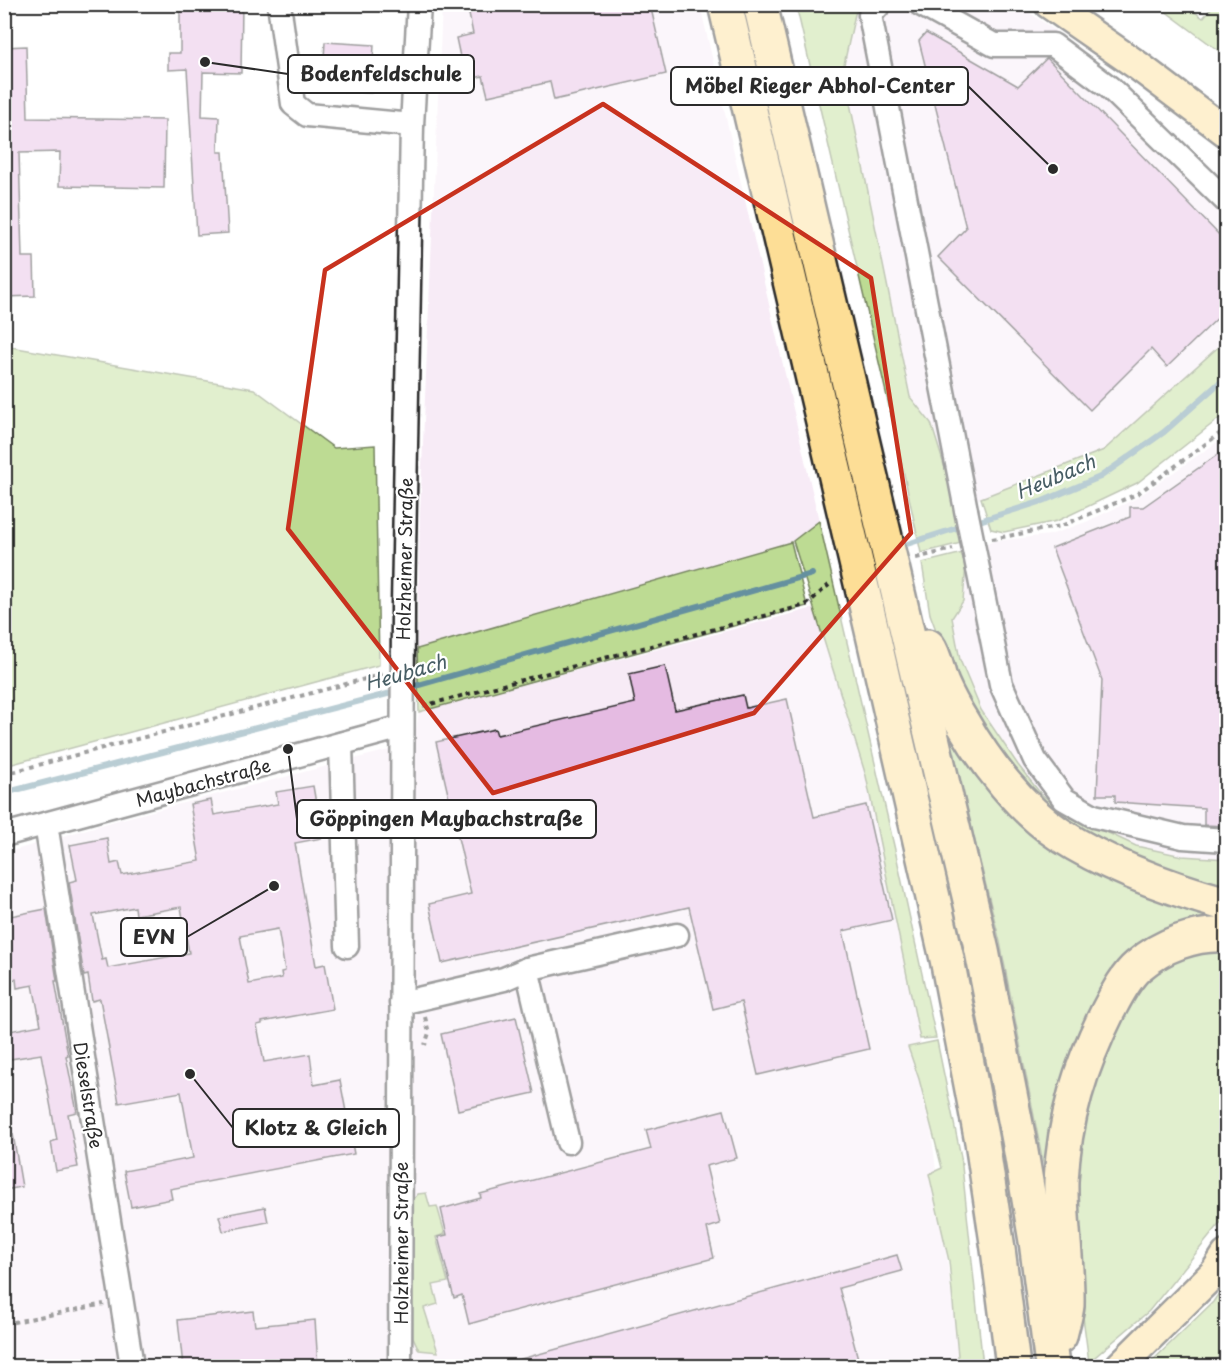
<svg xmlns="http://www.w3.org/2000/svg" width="1231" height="1371" font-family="'Playpen Sans',sans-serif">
<rect width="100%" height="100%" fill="#fff"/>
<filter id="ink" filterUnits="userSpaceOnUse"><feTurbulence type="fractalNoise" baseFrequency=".0167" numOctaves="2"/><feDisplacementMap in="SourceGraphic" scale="12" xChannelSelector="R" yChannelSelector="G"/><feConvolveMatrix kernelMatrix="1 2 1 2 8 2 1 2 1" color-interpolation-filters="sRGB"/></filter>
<g filter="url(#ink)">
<g fill="#f7ebf6">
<path d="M442,5h258l119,516 -28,21 -374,107 3,-136z"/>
<path d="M860,5h158l35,24 173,153v158l-122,110 -147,57 -26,-84 -21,-26 -67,-328 12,-55z"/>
<path d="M1226,436v423l-44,-3 -46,-10 -70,-33 -25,-19 -23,-29 -37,-55 -21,-50 -8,-42 11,-17 4,-49 27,-11 56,-6 36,-13 49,-23z"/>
<path d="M814,608l52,168 54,263 40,327h-955v-513l113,-33 267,-69 28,-4 6,-35z"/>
</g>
<g fill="#bddb93" stroke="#74835f" stroke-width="1.5">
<path d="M796,5h64l-5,9 -12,55 67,328 21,26 26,84 8,35 -44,11 -30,-139z"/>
<path d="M1157,5h28l18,13 11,-13h12v51z"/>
<path d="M1226,340v73l-89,70 -80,38 -53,11 -13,-3 -10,-31 123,-48z"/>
<path d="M5,346l249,43 80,59 41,-3 4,220 -374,101z"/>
<path d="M819,521l76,329 41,188 -16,1 -54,-263 -73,-235z"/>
<path d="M791,542l16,64 -388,106 -2,-63z"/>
<path d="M967,552l-4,49 -11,17 8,42 21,50 37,55 23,29 25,19 70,33 46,10 44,3v28l-71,-20 -67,-27 -75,-58 -57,-98 -26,-70 -8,-51z"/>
<path d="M947,729l8,1 29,47 242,136v15l-77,19 -101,241 -48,-246z"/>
<path d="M1226,948v268l-77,95 -60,51 -17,-128v-81l16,-70 57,-108 34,-20z"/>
<path d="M937,1041l24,116 22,209h-24l-10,-105 -20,-87 13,-6 -23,-89 -11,-32z"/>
<path d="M426,1193l4,14 7,-1 8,28 -9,3 12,45 -15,3 5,19 -14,4 14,44 -19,-2 -6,-13 -2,-127 2,-10 5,-6z"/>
<path d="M1226,1283v68l-18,15h-61l66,-64z"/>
</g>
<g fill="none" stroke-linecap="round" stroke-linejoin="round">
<g stroke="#65909f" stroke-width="6">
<path d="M973,523l70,-22 57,-24 64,-45 62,-55"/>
<path d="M904,545l59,-19"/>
<path d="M408,688l404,-114"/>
<path d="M4,793l395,-102"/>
</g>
</g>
<g fill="#e5bbe2" stroke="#2b2b2b" stroke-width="1.5" fill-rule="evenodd">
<path d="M180,4h62l-1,69 -38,-1 -1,44 17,1 -1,35h5l5,81 -31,2 -10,-166 -19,1v-17h12z"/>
<path d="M467,4h183l16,70 -112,26 -4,-18 -62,14 -5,-20 -18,4 -9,-42 17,-4z"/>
<path d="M926,33l92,53 29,-28 180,185v66l-60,58 -16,-18 -61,61 -152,-153 28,-29 -47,-187z"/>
<path d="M325,42l49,3 -3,48 -49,-3z"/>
<path d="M26,46l2,72 137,2 -1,68 -105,-2 1,-34 -41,1 3,104h12l1,39 -31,1v-250z"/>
<path d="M1227,448v378l-23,-1v-17l-89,-6v-7h-18l5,-115 -50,-132 78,-31v-10h13z"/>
<path d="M665,666l10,44 68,-15 3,13 41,-9 27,118 52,-12 26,115 -49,11 26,118 -111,26 -17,-73 -28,7 -24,-102 -247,56 -13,-59 42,-10 -35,-152 59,-13 2,6 138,-32 -6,-29z"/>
<path d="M313,786l9,52 -27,5 21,123 9,-2 8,45 -71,13v2l-5,1 7,37 46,-8 4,31 26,-5 14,74 -184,35 2,10 -41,8 -7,-36 69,-13 -12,-66 -62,11 -19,-104 -8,2 -4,-26 -4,1 -15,-94 8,-2 -7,-35 37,-7 4,26 8,-2 3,13 78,-14 -10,-57 21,-4 3,15 64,-11 -2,-12zM135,907l1,8 45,-8 8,46 -81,15 -2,-9 -4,1 -9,-45zM278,929l7,42 -4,1 1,6 -33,6 -9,-48z"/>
<path d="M46,909l11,72h-2l13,74 -2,1 11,56 -9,2 10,53 -22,4 -5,-29 6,-2 -16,-86 -37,6v-28l37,-7 -8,-40 -16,3 -1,-9 -12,2v-60l6,-1v-4z"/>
<path d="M516,1017l18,76 -76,17 -17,-76z"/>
<path d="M724,1110l13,48 -31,8 14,58 -13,4 7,30 -220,58v1l-25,7 -7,-29 -8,3 -16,-61 9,-2 -6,-26 40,-11 -1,-4 171,-45 -5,-19z"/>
<path d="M4,1134h9l9,53 -18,3z"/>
<path d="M265,1207l3,15 -45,9 -4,-15z"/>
<path d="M897,1255l5,16 -63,17 21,78h-349l-1,-4z"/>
<path d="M253,1311l2,15 60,-6 3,46h-135l-5,-46z"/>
</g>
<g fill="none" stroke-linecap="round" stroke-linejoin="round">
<g stroke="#2b2b2b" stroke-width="27">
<g id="minor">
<path d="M279,4l14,100 14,11 105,10"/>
<path d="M880,4l-10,11 96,495"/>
<path d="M920,4l74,41h59l56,42 117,114"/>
<path d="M978,569l23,115 34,76 29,39 30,17 89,21 43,3"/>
<path d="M341,744l6,202"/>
<path d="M46,824l86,542"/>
<path d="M4,835l398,-108"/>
<path d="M527,969l41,173"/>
<path d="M401,1003l103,-24 23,-10 150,-34"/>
<path d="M400,1366l3,-761 9,-480 7,-121"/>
</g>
</g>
<g stroke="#2b2b2b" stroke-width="33">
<g id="major">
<path d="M1049,4l88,61 89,67"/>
<path d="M1120,1366l95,-94 11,-17"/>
</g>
</g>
<g stroke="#2b2b2b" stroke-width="38">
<g id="highway">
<path d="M725,4l146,622 76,333 35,183 16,107 15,117"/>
<path d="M760,4l222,947 37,189 17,101 16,125"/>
<path d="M928,646c8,11 9,26 14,38 6,14 14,28 22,41 22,38 57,84 95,109 50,33 110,54 167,70"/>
<path d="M1060,1336c2,-10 6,-21 7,-31 1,-41 -7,-83 -6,-124 3,-62 19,-114 47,-170 8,-15 17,-34 30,-45 24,-21 57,-33 88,-31"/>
</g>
</g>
<g stroke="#2b2b2b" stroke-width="4" stroke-dasharray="4.5 4.5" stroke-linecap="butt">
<path d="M992,539l69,-13 76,-32 89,-65"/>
<path d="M916,558l37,-9"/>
<path d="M423,706l383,-101 23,-20"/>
<path d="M4,774l380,-100"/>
<path d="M425,1017l4,16 -4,12"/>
<path d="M4,1324l100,-20"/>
</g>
<use href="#minor" stroke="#fff" stroke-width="22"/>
<use href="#major" stroke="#fdde96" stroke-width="28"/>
<use href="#highway" stroke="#fdde96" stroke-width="33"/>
<g stroke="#2b2b2b" stroke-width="27" stroke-linecap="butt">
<path id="minor-bridge" d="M966,510l12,59"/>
</g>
<use href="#minor-bridge" stroke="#fff" stroke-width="22"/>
</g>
</g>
<path d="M0 0H1231V1371H0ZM603,104l268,174 40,255 -157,180 -261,80 -205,-264 37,-259z" fill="#fff" fill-opacity=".55" fill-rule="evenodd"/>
<path fill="none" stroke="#c8321e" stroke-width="4.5" stroke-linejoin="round" d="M603,104l268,174 40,255 -157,180 -261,80 -205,-264 37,-259z"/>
<g text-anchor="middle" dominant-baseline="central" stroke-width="4.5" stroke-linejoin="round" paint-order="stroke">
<g font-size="18" fill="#2b2b2b" stroke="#fff">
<text transform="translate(404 559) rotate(-89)">Holzheimer Straße</text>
<text transform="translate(203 782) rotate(-15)">Maybachstraße</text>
<text transform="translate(89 1095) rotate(81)">Dieselstraße</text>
<text transform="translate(400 1243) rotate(-90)">Holzheimer Straße</text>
</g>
<g font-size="20" font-style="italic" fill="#485e65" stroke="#fff">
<text transform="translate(1055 476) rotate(-23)">Heubach</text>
<text transform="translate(405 672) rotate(-16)">Heubach</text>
</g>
</g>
<path fill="none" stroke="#2b2b2b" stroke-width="2" d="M205 62L288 74M1053 169L968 86M288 749L297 819M274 886L187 937M190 1074L233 1128"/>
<g fill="#2b2b2b" stroke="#fff" stroke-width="2">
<circle cx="205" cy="62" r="6"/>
<circle cx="1053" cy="169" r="6"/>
<circle cx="288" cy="749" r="6"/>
<circle cx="274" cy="886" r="6"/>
<circle cx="190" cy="1074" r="6"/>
</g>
<g fill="#fff" stroke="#2b2b2b" stroke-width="2">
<rect x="288" y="55" width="186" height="38" rx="6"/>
<rect x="671" y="67" width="297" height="38" rx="6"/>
<rect x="297" y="800" width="299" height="38" rx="6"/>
<rect x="121" y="918" width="66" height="38" rx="6"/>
<rect x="233" y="1109" width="166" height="38" rx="6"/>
</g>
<g font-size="20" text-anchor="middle" font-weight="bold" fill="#2b2b2b">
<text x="381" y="81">Bodenfeldschule</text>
<text x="820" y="93">Möbel Rieger Abhol-Center</text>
<text x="446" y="826">Göppingen Maybachstraße</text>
<text x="154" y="944">EVN</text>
<text x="316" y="1135">Klotz &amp; Gleich</text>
</g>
<rect width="1231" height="1371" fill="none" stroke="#fff" stroke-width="24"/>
<rect x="12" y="12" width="1207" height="1347" fill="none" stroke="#2b2b2b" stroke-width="2" filter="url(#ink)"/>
</svg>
